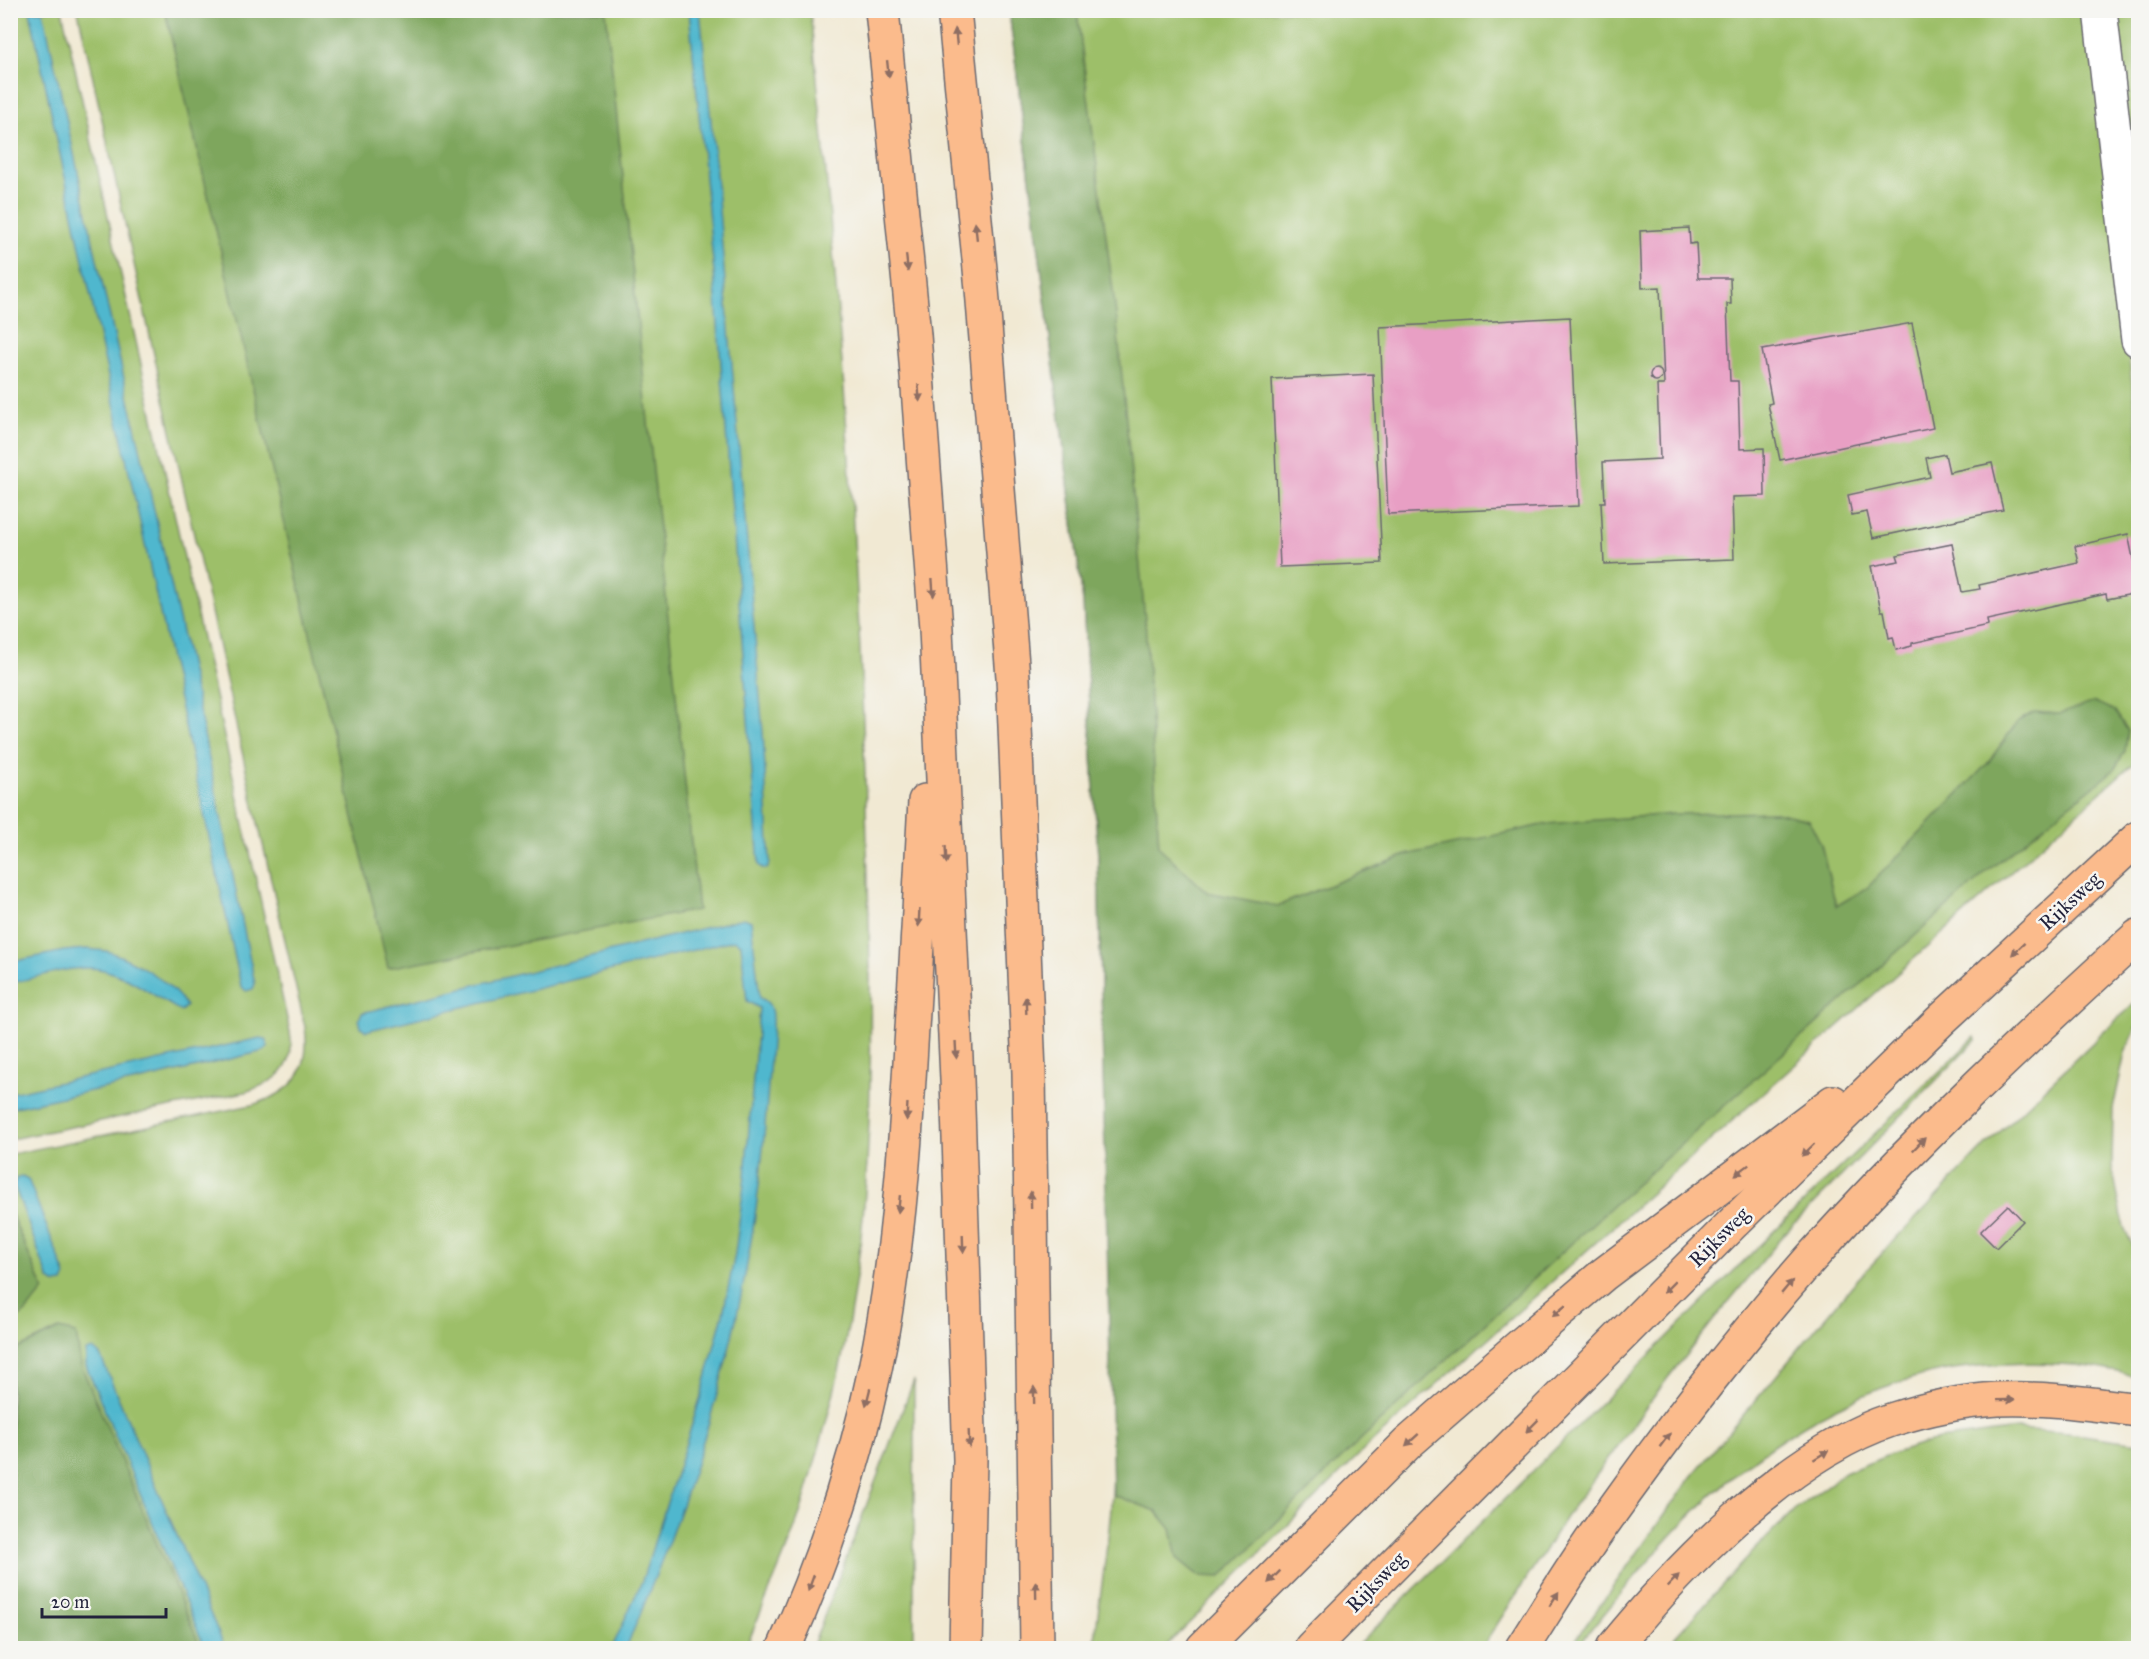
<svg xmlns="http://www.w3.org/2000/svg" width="2149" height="1659" font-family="'IM FELL Great Primer',serif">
<rect width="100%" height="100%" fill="#f6f6f2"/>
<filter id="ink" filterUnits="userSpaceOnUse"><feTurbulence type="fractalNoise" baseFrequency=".0167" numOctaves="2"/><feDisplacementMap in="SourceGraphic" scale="12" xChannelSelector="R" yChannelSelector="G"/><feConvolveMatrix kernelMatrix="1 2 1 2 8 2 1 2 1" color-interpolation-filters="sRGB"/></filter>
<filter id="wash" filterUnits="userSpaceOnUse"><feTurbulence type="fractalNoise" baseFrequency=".008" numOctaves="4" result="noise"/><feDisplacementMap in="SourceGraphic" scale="24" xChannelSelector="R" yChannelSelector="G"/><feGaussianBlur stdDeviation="1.35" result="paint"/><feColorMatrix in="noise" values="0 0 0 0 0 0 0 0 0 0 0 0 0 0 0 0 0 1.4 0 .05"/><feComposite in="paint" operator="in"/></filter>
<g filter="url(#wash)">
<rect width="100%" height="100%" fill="#f1e9d3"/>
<g fill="#9dbf69" stroke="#607052" stroke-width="1.5">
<path d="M62,10l228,1022c6,37 -12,49 -45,60l-234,47 -1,-1128z"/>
<path d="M78,11h732c29,276 50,553 57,830 4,169 11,341 -23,507 -6,30 -14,60 -22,89 -9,32 -17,65 -29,96 -15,39 -32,77 -47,115h-735v-494l241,-49c42,-13 59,-33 53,-78l-51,-221z"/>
<path d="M1009,11h1079l50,424v324l-767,684 -207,205h-70c6,-60 18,-119 19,-180l-15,-611 -15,-255z"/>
<path d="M2114,11h24v226z"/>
<path d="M2138,999v24l-13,30 -12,56 -1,57 12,61 14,30v120c-16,-4 -32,-8 -48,-10 -52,-7 -126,-4 -177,11 -86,24 -166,79 -228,143 -39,40 -74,85 -109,127l-5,-2 120,-169 165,-196 122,-128z"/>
<path d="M1975,1037l1,3 -188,190 -72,87 -49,62 -99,135 -86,134h-127l428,-426z"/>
<path d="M914,1380v268h-102z"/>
<path d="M2017,1429l51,4 70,10v205h-473l79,-87 50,-51 51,-37 46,-19 48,-15z"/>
</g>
<g fill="#7ea65d" stroke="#50644c" stroke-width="1.5">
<path d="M165,11h441l92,899 -310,58z"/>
<path d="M1009,11h68l39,303 29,306 14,227 48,45 70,14 129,-51 140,-31 127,-10 103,-2 33,8 12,24 15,62 31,-18 120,-124 31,-43 16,-9 25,2 36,-12 20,9 13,20 -3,20 -11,19 -123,98 -390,348 -244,227 -136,134 -22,-1 -22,-18 -6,-29 -15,-18 -43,-16 -15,-638 -15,-255z"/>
<path d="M11,1213l33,77 -18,22 -15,11z"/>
<path d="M59,1329l17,4 5,32 120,283h-190v-296z"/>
</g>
<g fill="#50b7ce" stroke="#396c84" stroke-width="1.5">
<path d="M30,11h13l54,249 95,416 63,308 -2,5 -7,2 -5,-5c-69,-326 -144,-650 -211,-975z"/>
<path d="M689,11h11l14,140 49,582 7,130 -3,6h-4l-4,-4 -45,-593z"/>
<path d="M744,918l7,3 9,77c14,5 12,18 12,31 -5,71 -9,142 -21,212 -22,139 -70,279 -125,407h-14l30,-67 60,-188 21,-79 12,-60 10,-77 14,-169 -12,-7 -6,-57 -7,-4 -368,91 -5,-4 -2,-8 3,-6z"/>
<path d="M86,949c8,1 17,1 24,3 25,9 63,31 76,54l-5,5c-27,-14 -61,-43 -93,-43 -26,0 -52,10 -77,15v-21l53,-11z"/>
<path d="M260,1038l6,1 2,8 -4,4 -117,28 -136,29v-15z"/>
<path d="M22,1176l6,3 38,97 -3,7 -7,1 -7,-4 -35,-95 2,-6z"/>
<path d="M93,1349l7,6 125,293h-20l-119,-282v-15z"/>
</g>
<g id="blocks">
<g fill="#e89fc4">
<path d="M1689,228l1,16 6,-1 2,35h32l1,26h-4l3,77h8l2,68 24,-1 1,48 -33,1 2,62 -130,5 -3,-62h4l-2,-40 57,-3 -3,-74h7l-4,-98 -18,1 -2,-57z"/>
<path d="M1570,317l9,189 -191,8 -8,-187z"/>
<path d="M1912,323l21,105 -153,32 -12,-56 4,-1 -10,-53z"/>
<circle cx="1656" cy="375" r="6"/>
<path d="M1373,374l9,189 -102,4 -8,-188z"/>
<path d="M1945,454l4,18 43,-9 11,47 -130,28 -6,-26 -15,3 -4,-20 82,-18 -4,-19z"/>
<path d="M2128,534l10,48v11l-31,6 -1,-5 -119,26 1,6 -76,17v3l-16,4 -3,-13 -4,1 -5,-27h-3l-9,-45 27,-5 -2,-6 55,-11 10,48 18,-3 -1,-4 100,-22 -4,-17z"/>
<path d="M2008,1205l15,16 -27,27 -16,-16z"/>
</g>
</g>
</g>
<g filter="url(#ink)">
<use href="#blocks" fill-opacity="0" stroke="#6a6870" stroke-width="1.5"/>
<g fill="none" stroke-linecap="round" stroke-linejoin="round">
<g stroke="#6a6870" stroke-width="36">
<path id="street" d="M2100,10l38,330"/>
</g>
<g stroke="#6a6870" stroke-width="36">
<g id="highway">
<path d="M882,10l32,325 22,294 21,450 13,381 -4,188"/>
<path d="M954,10l28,279 31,388 16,396 8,575"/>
<path d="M784,1648c40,-89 71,-183 91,-279 22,-106 30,-216 36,-324 5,-81 10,-163 14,-244"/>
<path d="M1203,1648l205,-205 115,-100 81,-69 229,-172"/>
<path d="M1311,1648l421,-424 208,-203 198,-183"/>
<path d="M1522,1648c27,-42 53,-86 83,-127 64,-90 132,-179 205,-262 102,-115 215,-220 328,-323"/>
<path d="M1613,1648c67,-82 175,-194 278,-228 34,-11 71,-19 107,-21 47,-2 94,5 140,11"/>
</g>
</g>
<use href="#street" stroke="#fff" stroke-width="33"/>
<use href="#highway" stroke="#fbbb8c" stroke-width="33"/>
</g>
<defs><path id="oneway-solid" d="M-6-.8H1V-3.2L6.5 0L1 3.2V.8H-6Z" transform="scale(1.5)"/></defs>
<g fill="#8e6e64">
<use href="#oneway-solid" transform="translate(956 37) rotate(-96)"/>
<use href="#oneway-solid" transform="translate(888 69) rotate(84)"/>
<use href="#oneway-solid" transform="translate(976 231) rotate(-96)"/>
<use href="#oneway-solid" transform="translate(907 263) rotate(84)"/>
<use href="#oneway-solid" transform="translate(919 393) rotate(86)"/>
<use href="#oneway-solid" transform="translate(933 588) rotate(86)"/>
<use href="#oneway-solid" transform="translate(946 855) rotate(87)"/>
<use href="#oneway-solid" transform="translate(919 918) rotate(93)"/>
<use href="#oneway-solid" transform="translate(2018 949) rotate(137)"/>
<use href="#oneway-solid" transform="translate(1026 1005) rotate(-92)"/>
<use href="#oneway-solid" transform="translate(956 1050) rotate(87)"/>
<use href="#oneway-solid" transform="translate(907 1112) rotate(93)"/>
<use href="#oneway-solid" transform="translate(1919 1144) rotate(-46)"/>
<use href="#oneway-solid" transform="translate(1808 1150) rotate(136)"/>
<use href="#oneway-solid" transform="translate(1742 1170) rotate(143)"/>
<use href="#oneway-solid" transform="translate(1031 1200) rotate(-91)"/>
<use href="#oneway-solid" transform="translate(899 1204) rotate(96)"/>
<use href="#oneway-solid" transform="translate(963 1244) rotate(88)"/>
<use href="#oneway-solid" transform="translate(1669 1287) rotate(135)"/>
<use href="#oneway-solid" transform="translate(1787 1287) rotate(-50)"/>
<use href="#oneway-solid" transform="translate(1559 1311) rotate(140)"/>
<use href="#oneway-solid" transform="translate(1034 1395) rotate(-91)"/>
<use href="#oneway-solid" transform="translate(868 1397) rotate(104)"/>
<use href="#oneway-solid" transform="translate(2006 1400) rotate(-1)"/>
<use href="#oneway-solid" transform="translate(1532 1426) rotate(135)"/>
<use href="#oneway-solid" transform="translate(969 1439) rotate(88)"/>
<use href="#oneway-solid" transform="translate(1412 1440) rotate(138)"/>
<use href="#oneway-solid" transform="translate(1665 1440) rotate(-53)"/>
<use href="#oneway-solid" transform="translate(1821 1455) rotate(-32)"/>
<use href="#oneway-solid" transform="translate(1274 1577) rotate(135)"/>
<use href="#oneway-solid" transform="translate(1673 1581) rotate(-46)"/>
<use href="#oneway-solid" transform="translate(811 1583) rotate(110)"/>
<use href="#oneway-solid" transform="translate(1036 1590) rotate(-91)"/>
<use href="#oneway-solid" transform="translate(1554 1599) rotate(-57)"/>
</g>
</g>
<g text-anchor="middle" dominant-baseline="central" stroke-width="5" stroke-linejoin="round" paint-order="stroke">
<g font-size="21" fill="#22223b" stroke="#f6f6f2">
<text transform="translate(2070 901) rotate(-43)">Rijksweg</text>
<text transform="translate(1719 1237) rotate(-45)">Rijksweg</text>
<text transform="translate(1376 1582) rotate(-46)">Rijksweg</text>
</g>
</g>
<rect width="2149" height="1659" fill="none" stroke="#f6f6f2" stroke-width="36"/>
<path d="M42 1608v9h124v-9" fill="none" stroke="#22223b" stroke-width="3"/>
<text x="51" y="1608" font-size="18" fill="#22223b" stroke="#f6f6f2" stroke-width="4.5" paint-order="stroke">20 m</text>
</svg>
